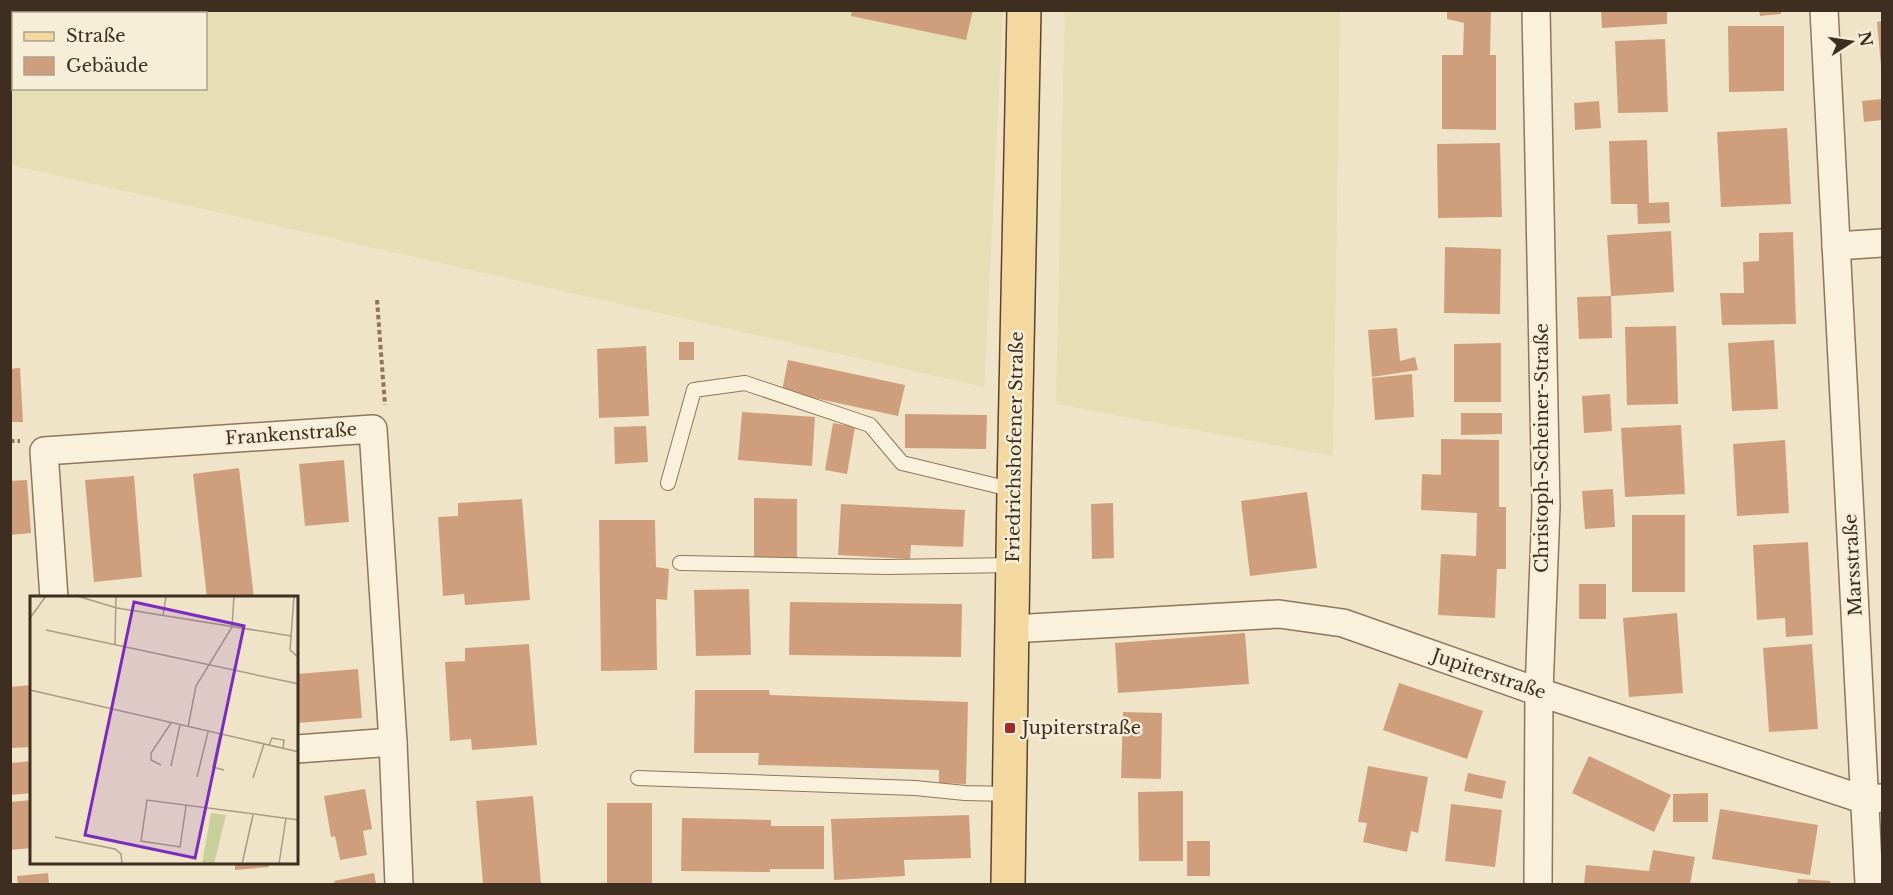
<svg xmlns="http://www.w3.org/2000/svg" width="1893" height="895" font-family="'Libre Baskerville',serif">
<rect width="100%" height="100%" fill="#f0e4c8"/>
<g fill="#e6deb5" fill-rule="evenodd">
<path d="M11,11h992l-19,376 -973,-222zM14,14h192v74h-192z"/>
<path d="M1065,11h275l-7,445 -277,-52z"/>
</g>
<g fill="#cf9f7d">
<path d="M852,10h121l-7,30 -115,-24z"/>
<path d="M1447,10h44l-1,45h6v75l-54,-1v-74h21l1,-32 -17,-4z"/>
<path d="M1601,10h66v14l-65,4z"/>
<path d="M1759,10h22v4l-21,2z"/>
<path d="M1882,21v45h-1l-4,-44z"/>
<path d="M1728,26h56v65l-55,1z"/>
<path d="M1665,39l3,73 -50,1 -3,-72z"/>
<path d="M1882,99v21l-18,2 -2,-21z"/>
<path d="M1599,101l2,27 -26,2 -1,-27z"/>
<path d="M1787,128l4,76 -70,3 -4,-75z"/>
<path d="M1647,140l2,63 20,-1 1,21 -32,1 -1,-20h-26l-2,-63z"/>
<path d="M1500,143l2,74 -64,1 -1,-74z"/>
<path d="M1671,231l3,61 -63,4 1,42 -33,1 -2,-42 34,-1 -4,-61z"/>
<path d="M1793,232l3,92 -74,1 -2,-32h24l-1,-31 16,-1v-28z"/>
<path d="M1445,247l56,2 -1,65 -56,-1z"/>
<path d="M1676,326l2,78 -51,1 -2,-78z"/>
<path d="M1397,328l3,33 15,-4 3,13 -46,7 -4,-47z"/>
<path d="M1774,340l4,69 -46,2 -4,-68z"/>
<rect x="679" y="342" width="15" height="18"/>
<path d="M1501,343v59h-47v-58z"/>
<path d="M646,346l3,70 -50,2 -2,-69z"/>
<path d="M788,360l117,25 -7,31 -116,-25z"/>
<path d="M20,368l3,54h-13v-53z"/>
<path d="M1412,374l2,43 -39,3 -3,-42z"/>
<path d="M1610,394l2,37 -28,2 -2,-37z"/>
<path d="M742,412l73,5 -3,49 -74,-6z"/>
<path d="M1461,413h41v21l-41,1z"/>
<path d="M905,414l82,1 -1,34 -81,-1z"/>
<path d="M833,423l22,4 -8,47 -22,-4z"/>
<path d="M1681,425l4,69 -60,3 -4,-69z"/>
<path d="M646,426l2,36 -33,2 -1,-37z"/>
<path d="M1441,439l58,1v67h7v62h-9l-2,49 -57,-3 3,-61 35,2 1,-43 -56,-3 1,-36 19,1z"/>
<path d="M1785,440l4,73 -52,3 -4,-72z"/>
<path d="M344,460l5,62 -44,4 -6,-62z"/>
<path d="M239,468l15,130h-47l-14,-124z"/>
<path d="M134,476l8,101 -48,5 -9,-102z"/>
<path d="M27,480l4,53 -21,2v-54z"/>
<path d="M1613,489l2,38 -30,2 -3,-38z"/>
<path d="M1307,492l10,76 -67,8 -9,-75z"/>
<path d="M754,498l43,1v64h-43z"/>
<path d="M522,499l8,101 -65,5 -1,-11 -21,2 -5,-79 20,-1v-13z"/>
<path d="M1113,503l1,55 -22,1 -1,-55z"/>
<path d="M841,504l124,6 -2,37 -52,-2 -1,14 -72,-4z"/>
<rect x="1632" y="515" width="53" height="77"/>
<path d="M599,520h56l1,47 13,2 -2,31 -11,-1 1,71 -56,1z"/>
<path d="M1808,542l5,93 -27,2 -1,-19 -28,2 -4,-75z"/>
<rect x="1579" y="584" width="27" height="35"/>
<path d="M749,589l2,66 -55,1 -2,-66z"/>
<path d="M790,602l172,2 -1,53 -172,-2z"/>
<path d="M1677,613l6,80 -54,4 -6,-79z"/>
<path d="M1245,633l4,51 -131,9 -3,-50z"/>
<path d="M529,644l8,101 -65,5 -1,-11 -21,2 -5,-79 20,-1v-13z"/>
<path d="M1812,644l6,85 -49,3 -6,-84z"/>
<path d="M358,669l4,49 -65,5v-49z"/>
<path d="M1399,683l84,28 -16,48 -84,-29z"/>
<path d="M32,685v62l-22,1v-61z"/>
<path d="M695,690h74l1,5 198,7 -2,82 -27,-1v-13l-181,-5 1,-12h-65z"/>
<path d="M1123,712l39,1 -1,66 -40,-1z"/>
<path d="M1589,756l82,39 -17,37 -82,-39z"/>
<path d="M32,761v32l-22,2v-32z"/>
<path d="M1368,766l60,11 -10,56 -7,-2 -4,21 -44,-10 4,-19 -9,-1z"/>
<path d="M1468,773l38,8 -4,18 -38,-8z"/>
<path d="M365,789l7,40 -9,2 4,24 -27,5 -5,-24 -4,1 -7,-41z"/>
<path d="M1183,791v70h-44l-1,-69z"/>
<path d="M1708,793v29h-35v-28z"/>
<path d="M533,796l8,88h-58l-7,-83z"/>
<path d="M32,800v48l-22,2v-48z"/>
<rect x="607" y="803" width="45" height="81"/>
<path d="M1451,804l51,6 -7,57 -50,-6z"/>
<path d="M1720,809l98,16 -8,50 -98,-16z"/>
<path d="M969,815l2,43 -67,2 1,16 -71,4 -3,-61z"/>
<path d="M682,818l89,2v6h53v43h-54v3l-89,-1z"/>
<rect x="1187" y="841" width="23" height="35"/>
<path d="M1653,850l42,7 -5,27h-106l2,-19 63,6z"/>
<path d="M235,864h34v3l-34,3z"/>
<path d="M48,873l1,11h-31l-1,-8z"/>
<path d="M374,873l2,11h-41l-1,-3z"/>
<path d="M1798,879l32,2v3h-33z"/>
</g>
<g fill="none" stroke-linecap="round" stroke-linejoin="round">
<g stroke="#8d765c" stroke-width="16">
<g id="service">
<path d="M668,483l26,-93 51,-7 125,42 32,38 112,27"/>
<path d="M680,563l207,4 126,-2"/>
<path d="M638,778l277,10 50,5 44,1"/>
</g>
</g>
<g stroke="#8d765c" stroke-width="30">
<g id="minor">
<path d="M1536,10l10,496 -7,186 -1,192"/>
<path d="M1824,10l45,874"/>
<path d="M1836,246l46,-3"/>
<path d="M54,598l-10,-147 329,-22 20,313 6,142"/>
<path d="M1012,629l267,-15 64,9 196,69 326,108 17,-2"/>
<path d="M297,749l96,-7"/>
</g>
</g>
<g stroke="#5b4430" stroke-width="36">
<path id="primary" d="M1008,884l6,-394 10,-480"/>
</g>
<g stroke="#8d765c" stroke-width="4" stroke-dasharray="4.5 3" stroke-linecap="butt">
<path d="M377,300l8,105"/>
<path d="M10,441h10"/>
</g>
<use href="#service" stroke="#faf1dc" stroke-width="14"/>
<use href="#minor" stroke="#faf1dc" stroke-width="27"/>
<use href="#primary" stroke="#f3d9a0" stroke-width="33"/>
</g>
<rect fill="#9e2a2b" stroke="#f7eed8" stroke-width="2" x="1004" y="722" width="12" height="12" rx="3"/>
<g text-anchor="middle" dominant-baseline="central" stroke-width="5" stroke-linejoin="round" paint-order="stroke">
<g font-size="18" fill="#3d2e20" stroke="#f7eed8">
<text transform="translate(291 434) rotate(-4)">Frankenstraße</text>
<text transform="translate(1015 447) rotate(-89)">Friedrichshofener Straße</text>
<text transform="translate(1542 448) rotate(-90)">Christoph-Scheiner-Straße</text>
<text transform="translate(1853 565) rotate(-93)">Marsstraße</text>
<text transform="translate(1489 674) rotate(19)">Jupiterstraße</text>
</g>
<g font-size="18" fill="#3d2e20" stroke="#f7eed8" text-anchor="start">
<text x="1022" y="728">Jupiterstraße</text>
</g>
</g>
<g transform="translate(30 596)">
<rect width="268" height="268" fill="#f0e4c8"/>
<path d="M181,217l15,2 -12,49h-12z" fill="#c9cf9b"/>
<path fill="none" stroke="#a89b85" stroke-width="1.5" d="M47,0l40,12 174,28M264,0l-4,54 9,8M133,20l3,-20M0,22l16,-22M16,34l253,54M85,48l1,-48M0,94l269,62M158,131l8,-41 36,-59 2,-31M190,138l-7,33 11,3M239,149l3,-7 12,2 -1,9M131,169l-10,-5v-7l20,-30M141,170l9,-41M167,181l11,-45M223,182l11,-34M156,210l-6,41 -39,-6 6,-41 152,20M25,241l60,12 6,5 1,10M212,268l11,-49M249,268l7,-46"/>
<path fill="#7b2cbf" fill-opacity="0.15" stroke="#7b2cbf" stroke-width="3" d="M104,6l110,24 -49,232 -110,-23z"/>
<rect width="268" height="268" fill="none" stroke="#3d2e20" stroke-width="3"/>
</g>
<rect width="1893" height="895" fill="none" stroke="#3d2e20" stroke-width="24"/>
<rect x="12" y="12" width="195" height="78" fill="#f7eed8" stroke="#ada18e" stroke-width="1.5"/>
<rect x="24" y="32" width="30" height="9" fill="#f3d9a0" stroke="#ada18e" stroke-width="1.5"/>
<text x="66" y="42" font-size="18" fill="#3d2e20">Straße</text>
<rect x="24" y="57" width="30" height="18" fill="#cf9f7d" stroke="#ada18e" stroke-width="1.5"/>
<text x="66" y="72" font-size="18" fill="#3d2e20">Gebäude</text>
<g transform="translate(1851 42) rotate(78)" stroke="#f7eed8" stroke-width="4.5" paint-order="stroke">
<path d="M0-4.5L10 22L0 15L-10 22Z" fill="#3d2e20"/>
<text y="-9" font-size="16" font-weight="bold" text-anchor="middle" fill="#3d2e20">N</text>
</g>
</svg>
